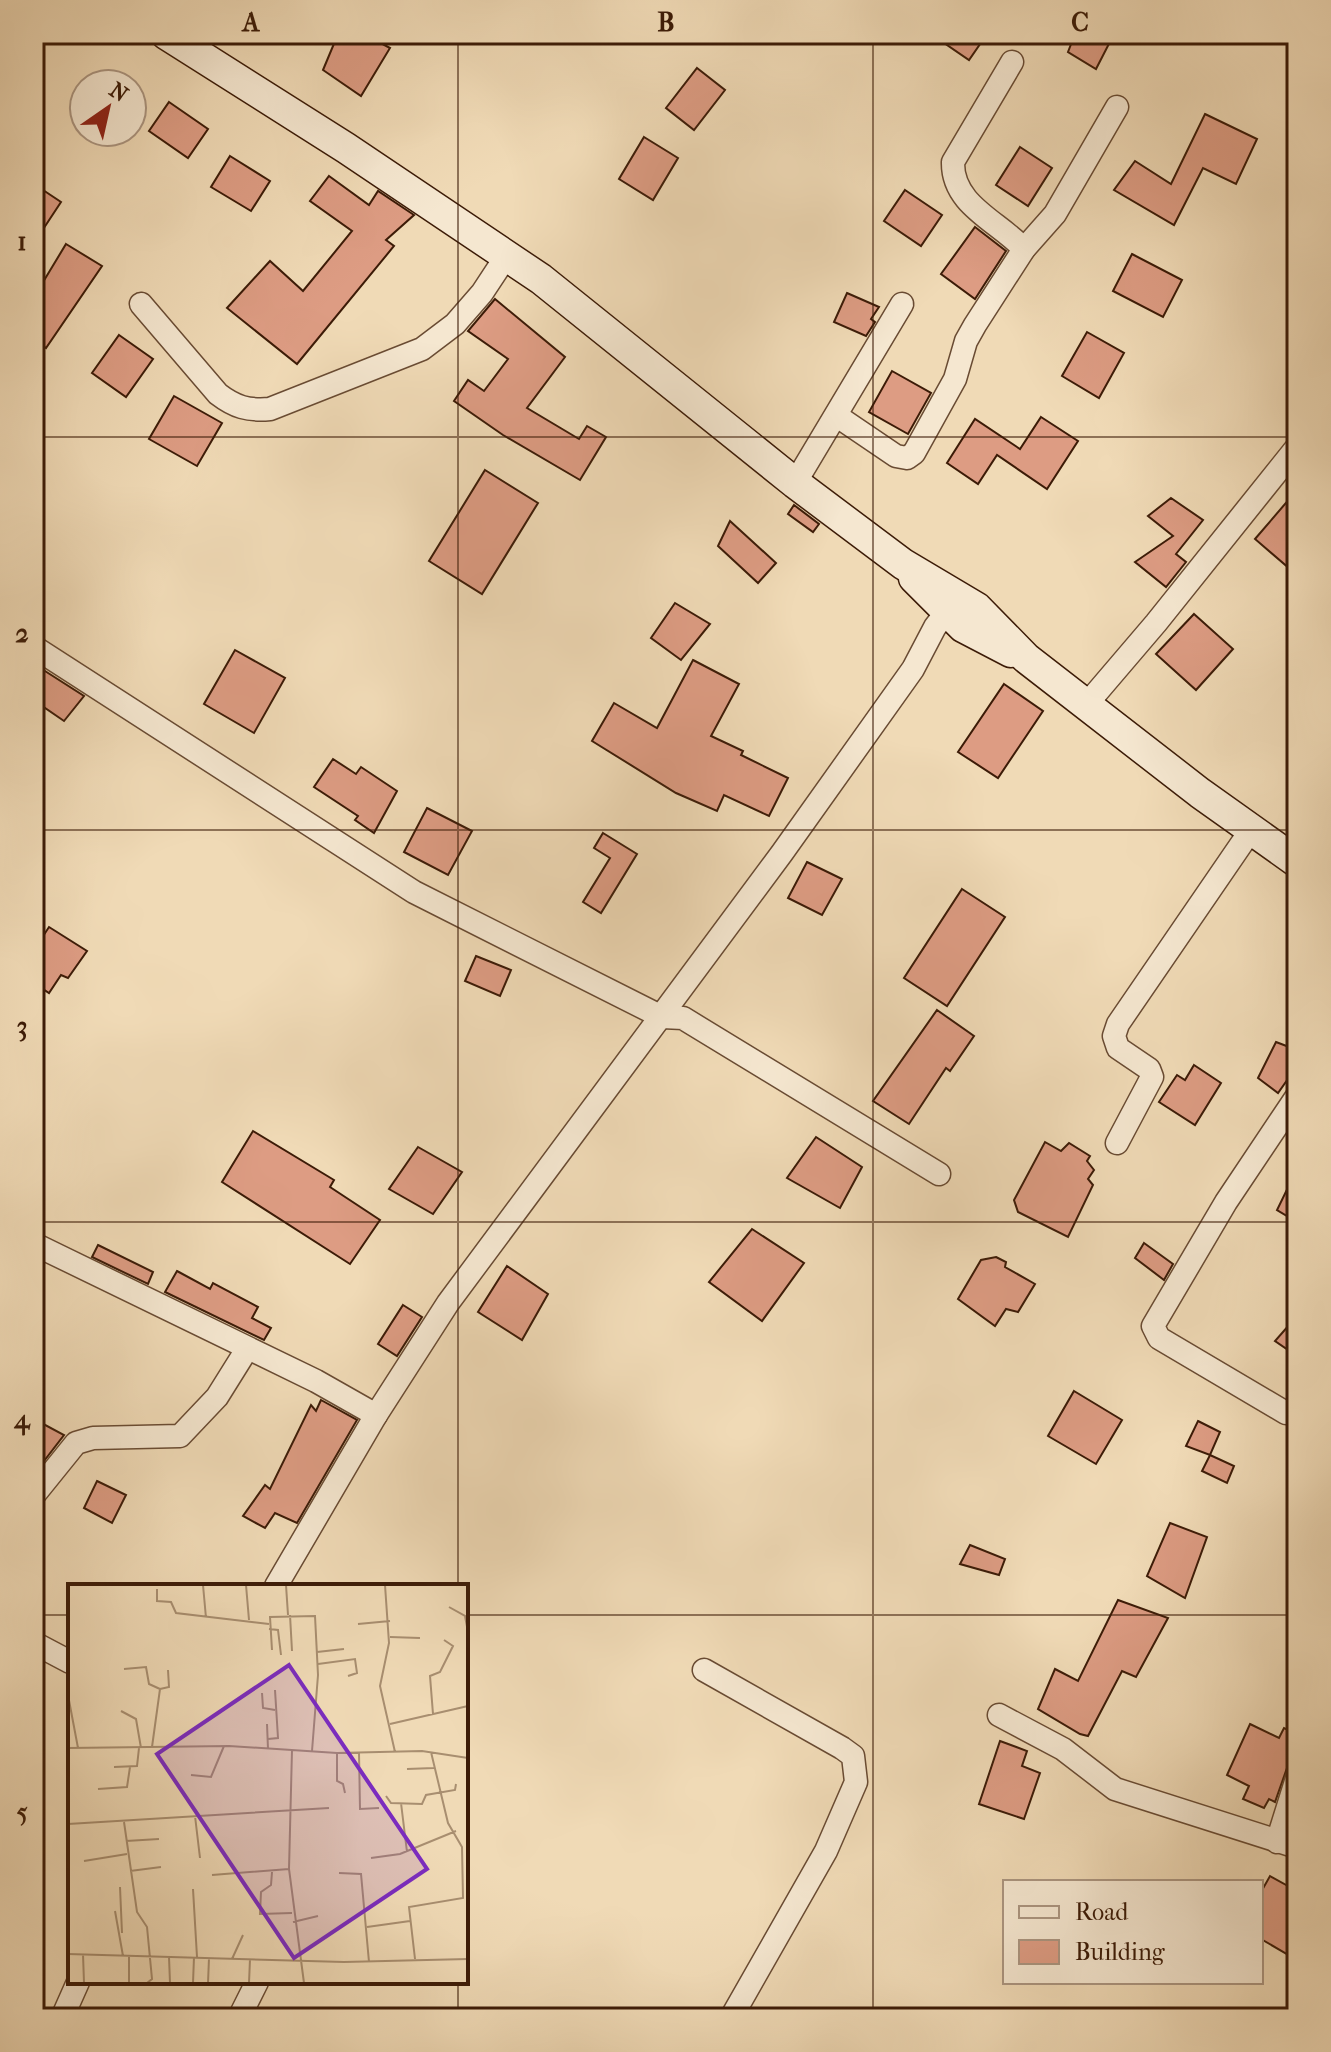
<svg xmlns="http://www.w3.org/2000/svg" width="1331" height="2052" font-family="'IM FELL French Canon',serif">
<rect width="100%" height="100%" fill="#f0dab6"/>
<filter id="stains"><feTurbulence type="fractalNoise" baseFrequency=".0025" numOctaves="4"/><feColorMatrix values="0 0 0 0 .2 0 0 0 0 .09 0 0 0 0 .02 0 0 0 .5 -.17"/></filter>
<radialGradient id="worn" r=".72"><stop offset=".6" stop-color="#630" stop-opacity="0"/><stop offset="1" stop-color="#630" stop-opacity=".3"/></radialGradient>
<g fill="#dd9c83" stroke="#3c1b07" stroke-width="2">
<path d="M338,34h26l26,14 -29,48 -38,-26z"/>
<path d="M931,34h56l-18,26z"/>
<path d="M1075,34h39l-18,35 -28,-17z"/>
<path d="M697,68l28,22 -31,40 -28,-22z"/>
<path d="M169,102l39,27 -20,29 -39,-27z"/>
<path d="M1205,114l52,25 -21,45 -33,-16 -29,57 -60,-35 21,-29 36,23z"/>
<path d="M644,137l34,21 -25,42 -34,-21z"/>
<path d="M1020,147l32,21 -24,38 -32,-21z"/>
<path d="M230,156l40,25 -19,30 -40,-24z"/>
<path d="M329,176l40,29 9,-14 36,24 -28,25 8,6 -97,118 -70,-56 43,-47 33,30 49,-60 -42,-30z"/>
<path d="M34,184l27,18 -27,41z"/>
<path d="M905,190l37,25 -21,31 -37,-25z"/>
<path d="M975,227l31,24 -31,48 -34,-25z"/>
<path d="M66,244l36,22 -56,82 -12,-9v-42z"/>
<path d="M1132,254l50,26 -19,37 -50,-26z"/>
<path d="M847,293l32,14 -8,12 4,3 -9,14 -32,-14z"/>
<path d="M495,299l70,58 -38,51 52,31 8,-13 19,11 -26,43 -77,-45 -49,-34 14,-21 16,11 24,-32 -40,-28z"/>
<path d="M1087,332l37,21 -25,45 -37,-22z"/>
<path d="M119,335l34,24 -27,38 -34,-24z"/>
<path d="M892,371l39,22 -23,41 -39,-22z"/>
<path d="M174,396l48,27 -25,43 -48,-27z"/>
<path d="M1041,417l37,24 -31,48 -50,-34 -19,29 -31,-21 28,-44 45,30z"/>
<path d="M485,470l53,33 -56,91 -53,-33z"/>
<path d="M1297,490v85l-42,-36z"/>
<path d="M1171,498l32,22 -27,34 10,8 -20,25 -31,-25 38,-26 -25,-20z"/>
<path d="M794,505l25,19 -6,8 -25,-18z"/>
<path d="M730,521l46,42 -18,20 -40,-37z"/>
<path d="M675,603l35,21 -29,36 -30,-22z"/>
<path d="M1194,614l39,35 -37,41 -40,-36z"/>
<path d="M235,650l50,28 -31,55 -50,-29z"/>
<path d="M693,660l46,24 -28,52 32,15 -2,4 47,23 -19,38 -45,-21 -7,16 -41,-18 -84,-52 22,-38 43,25z"/>
<path d="M34,664l50,32 -20,25 -19,-13 -11,18z"/>
<path d="M1004,684l39,27 -45,67 -40,-26z"/>
<path d="M333,759l23,15 5,-7 36,24 -23,42 -19,-13 3,-4 -44,-29z"/>
<path d="M427,808l45,23 -24,44 -44,-23z"/>
<path d="M603,833l34,21 -36,59 -18,-11 27,-44 -16,-10z"/>
<path d="M807,862l35,17 -20,36 -34,-17z"/>
<path d="M962,889l43,28 -58,89 -43,-28z"/>
<path d="M49,927l38,24 -19,27 -7,-3 -12,18 -15,-10v-33z"/>
<path d="M476,956l35,14 -11,26 -35,-15z"/>
<path d="M937,1010l37,26 -24,35 -4,-3 -37,56 -36,-23z"/>
<path d="M1276,1042l21,8v16l-19,27 -20,-15z"/>
<path d="M1194,1065l27,18 -26,42 -36,-23 18,-27 8,5z"/>
<path d="M253,1131l81,49 -4,7 50,33 -30,44 -128,-82z"/>
<path d="M816,1137l46,30 -22,41 -53,-30z"/>
<path d="M1045,1142l16,9 8,-8 21,13 -3,5 7,9 -6,9 5,6 -25,52 -50,-25 -4,-12z"/>
<path d="M418,1147l44,25 -29,42 -44,-25z"/>
<path d="M1297,1169v53l-20,-12z"/>
<path d="M752,1229l52,34 -42,58 -53,-39z"/>
<path d="M1144,1243l29,21 -9,16 -29,-22z"/>
<path d="M98,1245l55,27 -5,12 -56,-27z"/>
<path d="M996,1257l10,5 -1,5 30,17 -17,28 -12,-3 -11,17 -37,-27 23,-39z"/>
<path d="M507,1266l41,28 -26,46 -44,-28z"/>
<path d="M177,1271l33,18 3,-6 45,24 -6,11 19,10 -7,12 -99,-48z"/>
<path d="M403,1305l19,12 -25,39 -19,-12z"/>
<path d="M1297,1316v40l-22,-15z"/>
<path d="M1074,1391l48,29 -26,44 -48,-28z"/>
<path d="M321,1400l36,20 -60,103 -22,-10 -10,15 -22,-12 22,-31 5,4 41,-84 5,6z"/>
<path d="M34,1419l30,16 -20,26 -10,-5z"/>
<path d="M1198,1421l22,11 -10,23 -24,-9z"/>
<path d="M1210,1455l24,11 -7,17 -25,-12z"/>
<path d="M97,1481l29,14 -14,28 -28,-15z"/>
<path d="M1170,1523l37,14 -22,61 -38,-22z"/>
<path d="M970,1545l35,14 -6,16 -39,-11z"/>
<path d="M1118,1600l50,18 -32,59 -14,-6 -34,65 -8,-2 -42,-25 17,-40 23,12z"/>
<path d="M1250,1724l29,14 5,-10 13,6v30l-10,4 -12,34 -6,-3 -5,9 -21,-9 6,-13 -22,-11z"/>
<path d="M1000,1741l27,10 -5,15 18,7 -16,46 -45,-15z"/>
<path d="M1270,1876l27,15v69l-36,-21v-47z"/>
</g>
<g fill="none" stroke-linecap="round" stroke-linejoin="round">
<g stroke="#694b33" stroke-width="25">
<g id="street">
<path d="M1012,62l-59,100c-1,43 45,59 71,87"/>
<path d="M141,304l77,90c17,13 30,17 52,15l152,-60 33,-25 27,-31 25,-38"/>
<path d="M837,416l59,40 11,2 7,-5 41,-74 11,-38 9,-16 49,-76 31,-35 62,-107"/>
<path d="M795,483l107,-179"/>
<path d="M34,647l380,245 248,125 21,1 256,156"/>
<path d="M1086,705l70,-82 141,-176"/>
<path d="M1117,1143l35,-66 -3,-8 -31,-21 -4,-12 4,-12 133,-194"/>
<path d="M34,1244l282,137 60,34"/>
<path d="M1286,1413l-127,-75 -6,-12 73,-124 71,-106"/>
<path d="M34,1495l42,-52 17,-5 87,-2 37,-39 30,-48"/>
<path d="M276,1586l100,-171 72,-112 334,-450 131,-184 22,-42 21,-27"/>
<path d="M34,1643l36,19"/>
<path d="M704,1670l138,78 11,8 3,26 -30,69 -95,167"/>
<path d="M999,1715l64,34 52,40 182,58"/>
<path d="M1277,1842l20,-64"/>
<path d="M62,2018l16,-36"/>
<path d="M239,2018l18,-36"/>
</g>
</g>
<g stroke="#3c1b07" stroke-width="33">
<g id="secondary">
<path d="M166,34l180,114 195,131 254,204 108,81 74,44 49,50 174,135 97,69"/>
<path d="M914,578l49,49 48,25"/>
</g>
</g>
<use href="#street" stroke="#f5e7d0" stroke-width="22"/>
<use href="#secondary" stroke="#f5e7d0" stroke-width="30"/>
</g>
<path fill="none" stroke="#3c1b07" stroke-width="2" stroke-opacity="0.55" d="M458,34v1552M873,34v1984M34,437h1263M34,830h1263M34,1222h1263M34,1615h36M466,1615h831M458,1982v36"/>
<g transform="translate(68 1584)">
<rect width="400" height="400" fill="#f0dab6"/>
<path fill="none" stroke="#a88e70" stroke-width="2" d="M135,1l3,33M178,1l3,35M218,1l2,30M317,1l4,58 -9,43 15,66M89,5v12l14,1 5,11 93,11M381,23l16,9 3,16M222,31l2,36M290,40l32,-3M201,45l9,1 3,25M322,53l30,1M204,66l-2,-33 45,-1 3,59 -6,76M249,68l27,-3M250,80l37,-5 2,14 -9,3M56,85l22,-2 3,17 11,5M92,105l9,-2 -1,-17M194,109l1,15 12,2M0,111l10,53M53,127l15,8 5,29M365,130l-3,-38 10,-4 13,-26 -9,-6M199,140l1,25M322,140l78,-18M200,155l10,-1 -3,-48M84,163l8,-58M0,164l161,-2 108,7 85,-2 46,7M224,166l-3,119 15,114M269,169v28l6,3 2,9M291,169l1,56 19,-1M46,183l23,-1 2,-18M339,185l27,-1M123,191l20,2 13,-31M30,205l29,-2 3,-20M318,212l5,7 31,1 4,-9 29,-5 1,-6M333,219l6,49M127,232l5,42M56,238l13,90 10,15 5,52 -5,4M0,240l261,-16M58,257l33,-2M303,274l29,-4 56,-23M16,277l43,-7M62,287l31,-4M204,288l-1,13 -10,7 -1,22 32,-1M271,289l22,1 8,88M144,291l77,-6M52,303l2,46M125,305l4,68M47,327l8,45M225,338l25,-6M299,343l43,-6M0,370l276,8 124,-3M15,370l1,29M61,372v27M101,373l1,26M164,375l11,-24M347,375l-6,-52 54,-9 -1,-51 -14,-24 -17,-71M125,399l1,-26M140,399l1,-25M163,399h18l1,-24"/>
<path fill="#7b2cbf" fill-opacity="0.15" stroke="#7b2cbf" stroke-width="4" d="M221,81l138,204 -133,89 -137,-204z"/>
<rect width="400" height="400" fill="none" stroke="#3c1b07" stroke-width="4"/>
</g>
<rect width="1331" height="2052" fill="none" stroke="#f0dab6" stroke-width="88"/>
<rect x="1003" y="1880" width="260" height="104" fill="#f5e7d0" stroke="#ab9580" stroke-width="2"/>
<rect x="1019" y="1906" width="40" height="12" fill="#f5e7d0" stroke="#ab9580" stroke-width="2"/>
<text x="1075" y="1920" font-size="24" fill="#3c1b07">Road</text>
<rect x="1019" y="1940" width="40" height="24" fill="#dd9c83" stroke="#ab9580" stroke-width="2"/>
<text x="1075" y="1960" font-size="24" fill="#3c1b07">Building</text>
<g transform="translate(108 108) rotate(34)"><circle r="38" fill="#f5e7d0" stroke="#ab9580" stroke-width="2"/>
<path d="M0-6L14 30L0 20L-14 30Z" fill="#8f2418"/>
<text y="-12" font-size="22" font-weight="bold" text-anchor="middle" fill="#3c1b07">N</text>
</g>
<rect x="44" y="44" width="1243" height="1964" fill="none" stroke="#3c1b07" stroke-width="3"/>
<g font-size="26" text-anchor="middle" font-weight="bold" fill="#3c1b07">
<text x="251" y="31">A</text>
<text x="666" y="31">B</text>
<text x="1080" y="31">C</text>
<text x="22" y="250">1</text>
<text x="22" y="642">2</text>
<text x="22" y="1035">3</text>
<text x="22" y="1428">4</text>
<text x="22" y="1821">5</text>
</g>
<rect width="100%" height="100%" filter="url(#stains)"/>
<rect width="100%" height="100%" fill="url(#worn)"/>
</svg>
